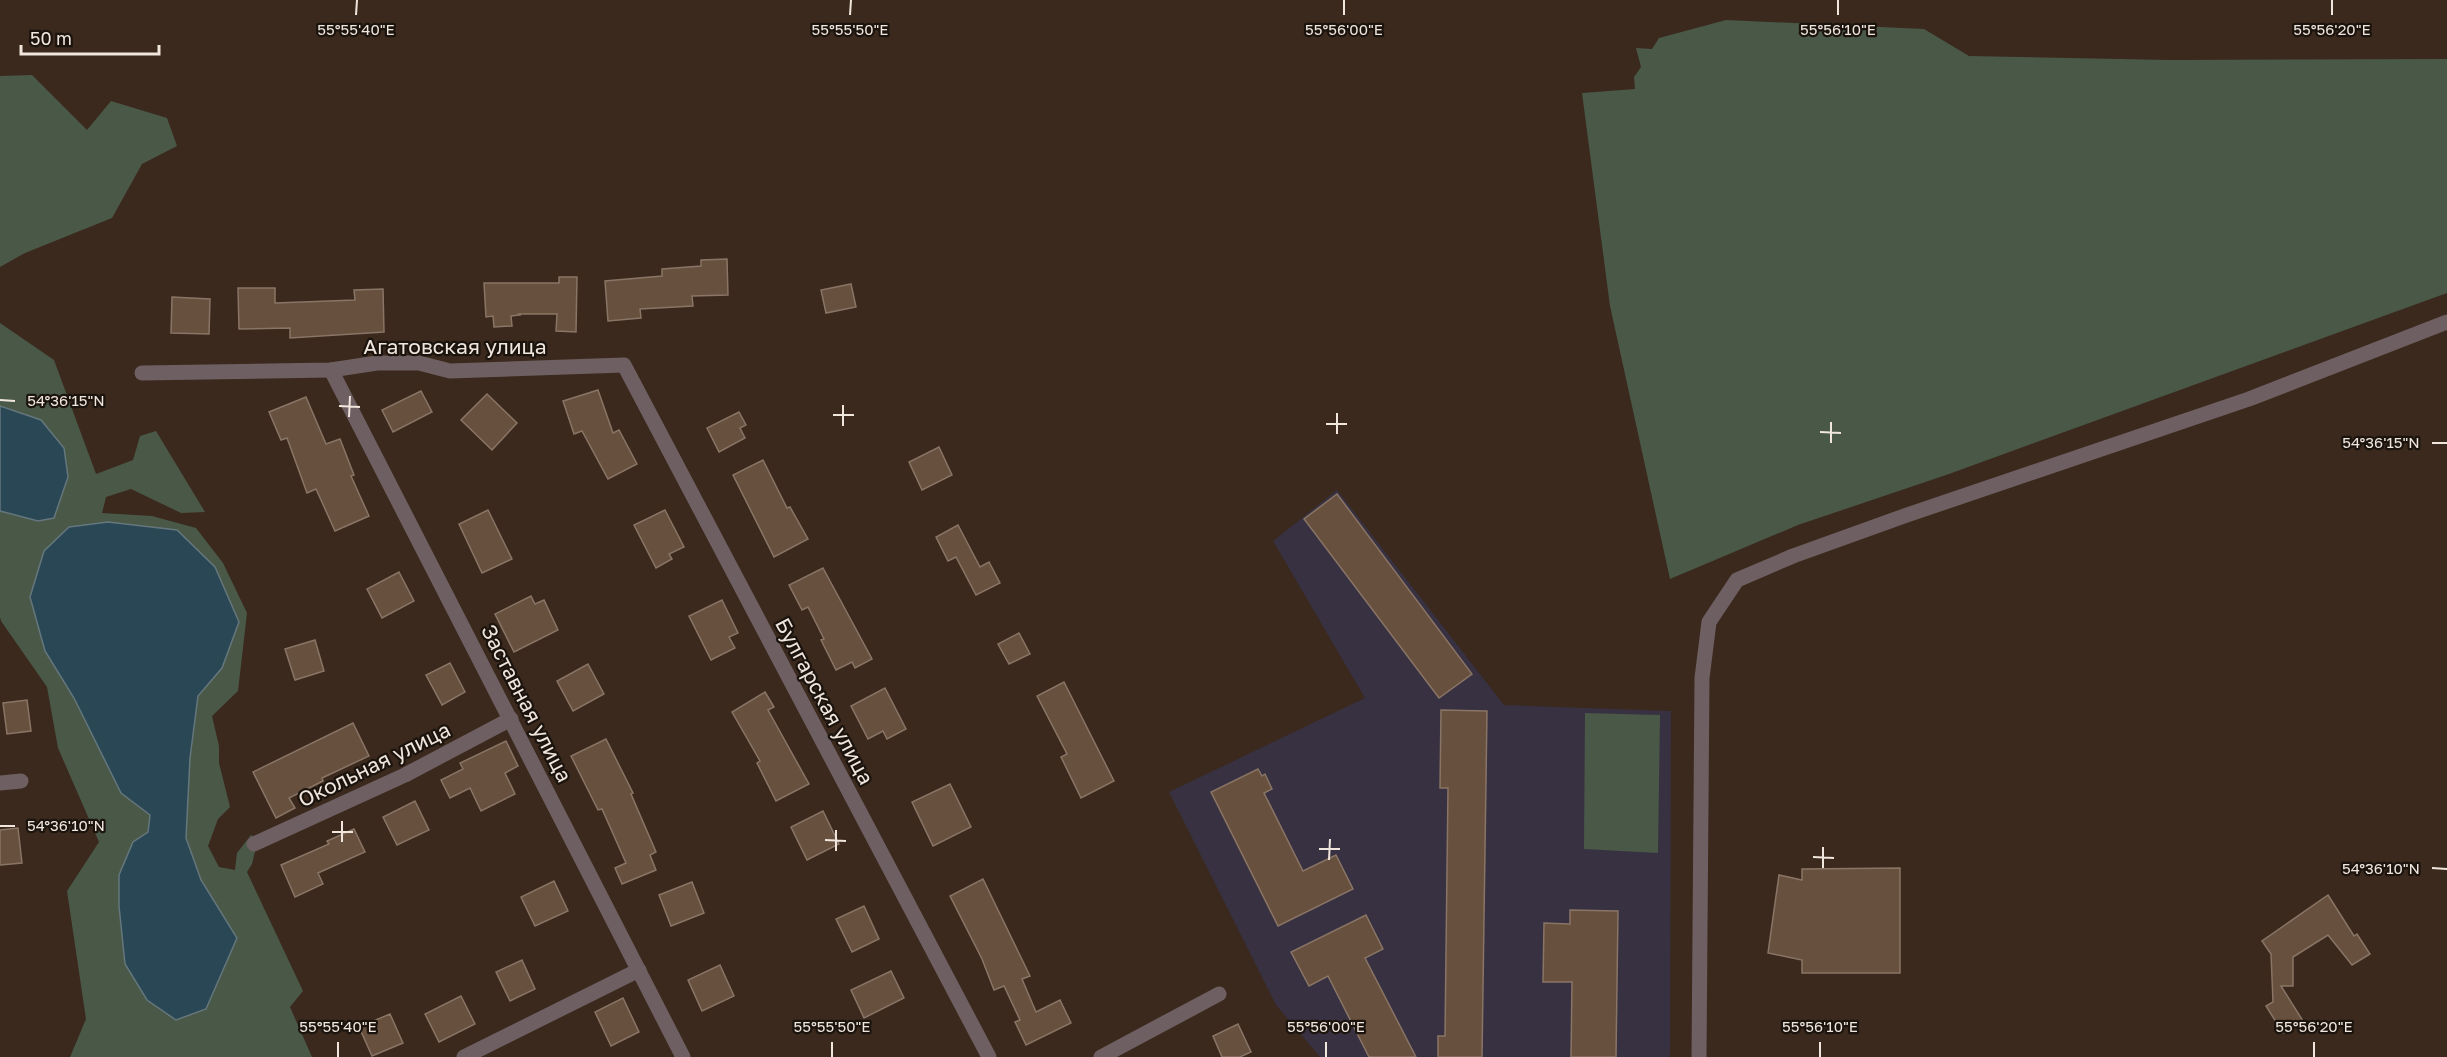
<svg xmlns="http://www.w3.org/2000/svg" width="2447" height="1057" font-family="'Golos Text',sans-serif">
<rect width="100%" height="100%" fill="#3a291c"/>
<path fill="#383141" d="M1337,490l167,215 167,6 -1,346h-350l-44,-52 -107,-213 196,-94 -92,-157z"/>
<g fill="#4a5848">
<path d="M1726,20l198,9 45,27 201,4 277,-1v234l-498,181 -151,51 -128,54 -60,-273 -28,-213 53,-4 -1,-12 7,-10 -5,-19 16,1 7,-11z"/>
<path d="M32,75l55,55 24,-29 56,17 10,28 -35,18 -30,54 -87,35 -25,14v-191z"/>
<path d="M0,323l54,37 42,114 37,-14 7,-24 16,-5 49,81 -24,1 -50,-24 -25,8 -4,16 50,3 44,12 27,35 24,50 -9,78 -26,25 7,30v17l11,44 -12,12 -10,27 11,21 16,3 2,-17 14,-18 7,4 -6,25 -5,8 56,119 -13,16 22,50h-242l16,-38 -19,-128 32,-49 -41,-94 -11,-61 -46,-66 -1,-4z"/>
<path d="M1585,713l75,2 -2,138 -74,-4z"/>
</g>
<g fill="#294754" stroke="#65777d" stroke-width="1.5">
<path d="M0,406l41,14 23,28 4,29 -14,41 -16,3 -38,-10z"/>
<path d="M108,522l69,8 38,37 24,55 -17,46 -24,28 -8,62 -4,80 15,42 36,58 -31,71 -30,11 -29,-20 -22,-36 -6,-58v-31l14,-33 15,-10 2,-17 -29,-22 -47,-95 -29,-47 -15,-54 14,-46 25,-24z"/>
</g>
<g fill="#68503f" stroke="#897566" stroke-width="1.5">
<path d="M727,259l1,36 -36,1 1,10 -53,3 1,9 -33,3 -3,-40 57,-5v-7l39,-3v-6z"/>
<path d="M559,277h18l-1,55 -20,-1 1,-17h-38l1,1 -9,1 1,10 -18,1 -1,-11 -7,1 -2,-34h75z"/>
<path d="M851,284l5,23 -30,6 -5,-23z"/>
<path d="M238,288h37v15l80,-3 -1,-10 29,-1 1,43 -94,6v-10l-51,1z"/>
<path d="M172,297l38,2 -1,35 -38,-1z"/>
<path d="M598,390l15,43 6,-3 18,34 -29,15 -26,-48 -8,3 -11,-33z"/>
<path d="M421,391l11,21 -39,20 -11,-22z"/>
<path d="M487,394l30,29 -25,27 -31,-30z"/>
<path d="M306,397l20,47 14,-5 14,36 -3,1 18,40 -34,15 -19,-42 -9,4 -20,-55 -6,2 -12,-28z"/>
<path d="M739,412l7,13 -6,3 5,10 -26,14 -12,-24z"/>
<path d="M939,447l13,28 -30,15 -13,-28z"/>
<path d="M763,460l24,48 3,-1 18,32 -34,18 -41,-82z"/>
<path d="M1337,494l135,180 -33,24 -135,-179z"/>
<path d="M488,510l24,49 -30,14 -23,-49z"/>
<path d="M665,510l19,37 -15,7 3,5 -16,9 -22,-43z"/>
<path d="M958,525l22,42 9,-5 11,21 -24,12 -20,-38 -8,4 -12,-24z"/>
<path d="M823,568l49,91 -17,9 -3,-6 -16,8 -15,-30 3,-1 -16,-32 -6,3 -13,-25z"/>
<path d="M399,572l15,29 -32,17 -15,-29z"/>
<path d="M531,596l4,8 9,-4 14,30 -44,22 -19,-38z"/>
<path d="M722,600l16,33 -9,4 6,11 -24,12 -22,-44z"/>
<path d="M1019,633l11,21 -21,10 -11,-20z"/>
<path d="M315,640l9,31 -29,9 -10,-31z"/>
<path d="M450,663l15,29 -23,13 -16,-30z"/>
<path d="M588,664l16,30 -31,17 -16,-30z"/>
<path d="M1064,682l50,99 -33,17 -20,-41 6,-3 -30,-58z"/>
<path d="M885,688l21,41 -19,10 -4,-8 -15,8 -17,-33z"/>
<path d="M765,692l9,15 -6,3 41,74 -33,17 -19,-38 3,-2 -28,-49z"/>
<path d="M27,700l4,31 -24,3 -4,-31z"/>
<path d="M1441,710l46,1 -5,346h-44v-21h7l3,-248h-8z"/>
<path d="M353,723l16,33 -47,22 1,3 -34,17 6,10 -19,10 -23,-46z"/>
<path d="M606,739l27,54 -2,1 25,58 -6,3 6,15 -34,14 -7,-16 11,-5 -24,-54 -4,1 -27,-54z"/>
<path d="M506,741l12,25 -13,7 10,21 -34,17 -11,-23 -20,10 -9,-18 22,-11 -3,-6z"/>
<path d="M1258,769l4,7 3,-2 7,15 -8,4 39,78 33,-16 17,34 -75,37 -67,-134z"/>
<path d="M950,784l21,43 -38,19 -21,-44z"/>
<path d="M415,801l14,29 -32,15 -14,-28z"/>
<path d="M823,811l16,33 -32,16 -16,-33z"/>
<path d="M18,828l4,35 -22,2v-35z"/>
<path d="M354,829l11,23 -47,21 5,11 -28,13 -14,-32 48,-21 -2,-3z"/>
<path d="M1900,868v105h-98v-13l-34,-7 11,-78 23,5v-11z"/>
<path d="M983,879l47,97 -8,3 14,33 24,-12 11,23 -45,22 -11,-23 5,-2 -16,-34 -10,4 -12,-31 -32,-63z"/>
<path d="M554,881l14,30 -33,15 -14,-29z"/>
<path d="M692,882l12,31 -33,13 -12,-31z"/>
<path d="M2328,895l26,41 3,-2 13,20 -18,11 -24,-30 -35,22v29h-12l22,35 -20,12 -17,-27 7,-4 -2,-48 -9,-13z"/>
<path d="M864,906l15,33 -27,13 -16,-33z"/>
<path d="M1570,910l48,1 -2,146h-45l1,-75h-29l1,-59 26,1z"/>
<path d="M1366,915l17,34 -18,9 51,99h-47l-41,-81 -19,10 -18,-34z"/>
<path d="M522,960l13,29 -25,12 -14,-29z"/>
<path d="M720,965l14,31 -32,15 -14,-31z"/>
<path d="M891,971l13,27 -40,20 -13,-28z"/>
<path d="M461,996l14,28 -36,18 -14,-28z"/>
<path d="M623,998l16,34 -28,14 -16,-34z"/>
<path d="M390,1014l13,29 -31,13 -13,-29z"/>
<path d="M1238,1024l13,28 -11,5h-18l-9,-21z"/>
</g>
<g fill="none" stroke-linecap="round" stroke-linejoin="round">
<g stroke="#6e5f62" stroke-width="15">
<path d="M331,370l352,687"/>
<path d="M142,373l189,-3 46,-7h42l31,8 174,-6 365,692"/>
<path d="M0,783l21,-2"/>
<path d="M254,844l151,-69 106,-56"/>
<path d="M464,1057l175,-87"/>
<path d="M1101,1057l118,-63"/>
<path d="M1699,1057l3,-379 7,-56 28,-42 56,-24 114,-41 342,-116 198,-77"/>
</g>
</g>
<path fill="none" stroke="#f1e6dd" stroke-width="2" d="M356,15l1,-15M850,15l1,-15M1344,15v-15M1838,15v-15M2332,15v-15M0,400l15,1M339,406l21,1M833,415h21M349,417l1,-21M1326,424h21M843,426v-21M1820,432l21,1M1337,434v-21M1831,443v-21M2432,443h15M0,826h15M332,832h21M825,840l21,1M342,842v-21M1319,849h21M836,851v-21M1813,857l21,1M1329,860l1,-21M1823,868v-21M2432,868l15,1M338,1057v-15M832,1057v-15M1326,1057v-15M1820,1057v-15M2314,1057v-15"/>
<g text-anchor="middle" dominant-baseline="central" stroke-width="4.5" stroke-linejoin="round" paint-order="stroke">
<g font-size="21" fill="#f1e6dd" stroke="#1b140e">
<text x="455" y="346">Агатовская улица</text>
<text transform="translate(825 701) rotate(62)">Булгарская улица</text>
<text transform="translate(527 703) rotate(63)">Заставная улица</text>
<text transform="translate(374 764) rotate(-26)">Окольная улица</text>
</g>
</g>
<g font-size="15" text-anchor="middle" fill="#f1e6dd" stroke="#1b140e" stroke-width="4.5" stroke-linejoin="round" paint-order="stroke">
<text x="356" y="35">55°55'40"E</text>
<text x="850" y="35">55°55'50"E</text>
<text x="1344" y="35">55°56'00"E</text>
<text x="1838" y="35">55°56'10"E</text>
<text x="2332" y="35">55°56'20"E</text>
<text x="66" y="406">54°36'15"N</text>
<text x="2381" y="448">54°36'15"N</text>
<text x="66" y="831">54°36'10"N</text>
<text x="2381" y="874">54°36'10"N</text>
<text x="338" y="1032">55°55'40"E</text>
<text x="832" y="1032">55°55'50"E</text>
<text x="1326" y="1032">55°56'00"E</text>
<text x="1820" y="1032">55°56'10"E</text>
<text x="2314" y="1032">55°56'20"E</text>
</g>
<path d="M21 45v9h138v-9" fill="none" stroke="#f1e6dd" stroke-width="3"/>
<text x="30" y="45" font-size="18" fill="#f1e6dd" stroke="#1b140e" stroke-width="4.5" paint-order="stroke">50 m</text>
</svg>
